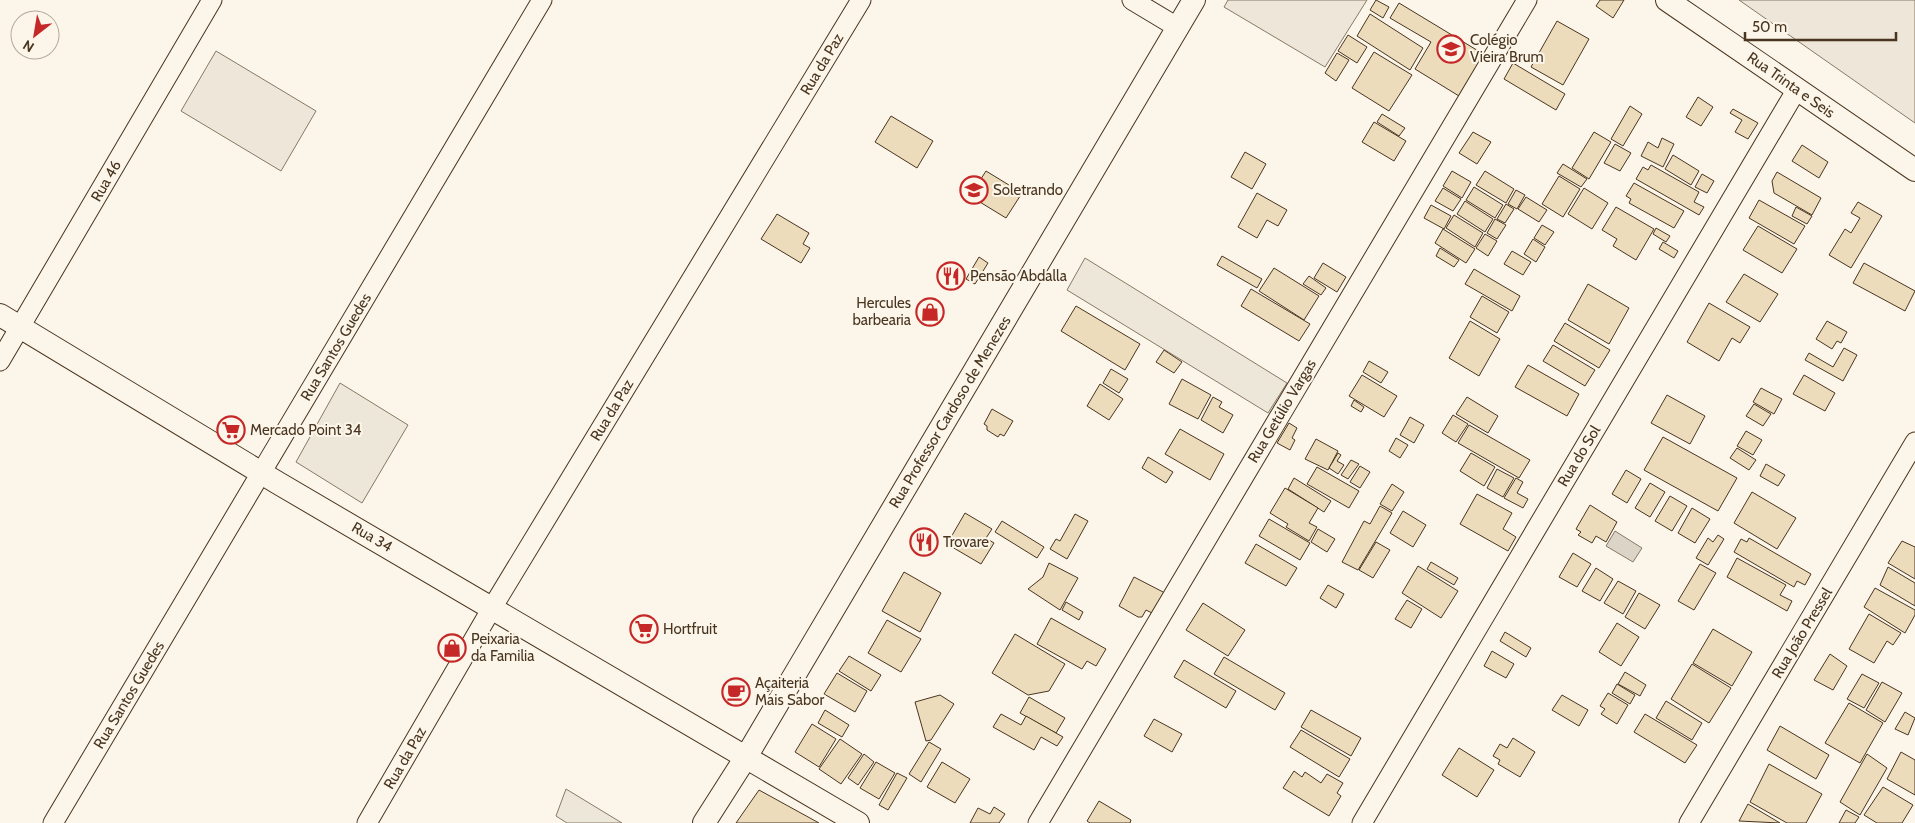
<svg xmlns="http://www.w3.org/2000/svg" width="1915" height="823" font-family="Cabin,sans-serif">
<rect width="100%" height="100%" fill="#fbf6e9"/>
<g fill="#ede6d9" stroke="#887966">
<path d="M1228,0h139l-42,67 -101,-60z"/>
<path d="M1739,0h176v123z"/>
<path d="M216,51l100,60 -35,60 -100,-60z"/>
</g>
<g fill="#ede7d9" stroke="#887966">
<path d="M1085,258l202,125 -19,30 -201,-123z"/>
<path d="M340,383l68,42 -46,78 -66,-41z"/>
<path d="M566,789l56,34h-55l-11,-7z"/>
</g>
<path fill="#dcd4c6" stroke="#887966" d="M1615,531l27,17 -9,14 -27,-16z"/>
<g fill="#ecdcbc" stroke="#4a3520">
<path d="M1376,0l13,7 -6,11 -13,-8z"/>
<path d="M1600,0h24l-11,18 -17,-12z"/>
<path d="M1399,3l86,52 -26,41 -44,-27 16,-27 -41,-24z"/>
<path d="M1370,14l53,34 -13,22 -53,-34z"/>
<path d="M1557,21l32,18 -26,46 -32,-18z"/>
<path d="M1348,35l19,12 -10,16 -19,-12z"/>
<path d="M1374,52l38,23 -23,36 -37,-23z"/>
<path d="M1337,53l12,7 -13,21 -11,-8z"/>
<path d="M1513,63l52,31 -9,16 -52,-31z"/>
<path d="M1698,97l15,10 -12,19 -15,-9z"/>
<path d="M1630,106l12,8 -19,32 -12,-7z"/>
<path d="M1733,109l25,14 -10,16 -13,-7 7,-12 -12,-7z"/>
<path d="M1382,114l23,14 -6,8 -22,-14z"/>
<path d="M891,116l42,25 -16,27 -42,-26z"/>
<path d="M1374,122l32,19 -12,20 -32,-19z"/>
<path d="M1473,132l18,10 -14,22 -18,-11z"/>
<path d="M1594,132l17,10 -22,37 -17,-11z"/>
<path d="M1662,138l12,6 -11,23 -22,-11 7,-14 10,6z"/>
<path d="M1615,144l16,9 -11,18 -16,-8z"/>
<path d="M1802,145l26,17 -9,16 -27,-17z"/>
<path d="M1245,152l21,12 -14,25 -21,-12z"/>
<path d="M1673,155l26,16 -8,14 -26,-16z"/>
<path d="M1563,164l24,15 -6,8 -24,-14z"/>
<path d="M1651,165l48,27 -5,10 10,5 -5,8 -63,-36 7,-12 5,3z"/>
<path d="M986,171l36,22 -16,25 -36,-22z"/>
<path d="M1452,171l19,11 -9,16 -19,-12z"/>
<path d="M1485,171l29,18 -8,14 -30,-18z"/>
<path d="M1777,172l44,26 -9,17 -38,-22 -2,-12z"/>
<path d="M1702,174l12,7 -7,12 -12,-6z"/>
<path d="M1559,176l21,13 -17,28 -21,-13z"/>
<path d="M1634,183l50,28 -10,17 -45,-25 2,-4 -5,-3z"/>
<path d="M1474,187l29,18 -8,13 -29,-18z"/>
<path d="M1443,188l18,11 -8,12 -18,-10z"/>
<path d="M1584,188l24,15 -16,26 -24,-15z"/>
<path d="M1516,190l9,5 -8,14 -9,-5z"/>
<path d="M1257,193l30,17 -9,16 -11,-6 -10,18 -19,-11z"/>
<path d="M1526,197l21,13 -8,12 -21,-13z"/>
<path d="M1759,200l46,26 -11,18 -45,-26z"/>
<path d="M1465,201l28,18 -8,13 -28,-18z"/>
<path d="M1858,202l24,14 -31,52 -22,-13 16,-26 6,4 9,-15 -9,-5z"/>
<path d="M1506,204l8,5 -9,14 -8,-4z"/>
<path d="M1431,205l20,11 -7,13 -20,-11z"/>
<path d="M1616,207l38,22 -18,31 -23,-14 4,-7 -15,-9z"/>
<path d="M1796,207l16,9 -5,8 -15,-8z"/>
<path d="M777,214l32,19 -6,11 7,4 -9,15 -40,-24z"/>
<path d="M1454,215l29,18 -8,14 -29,-19z"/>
<path d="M1495,219l11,6 -9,14 -10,-6z"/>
<path d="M1542,225l12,7 -9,13 -11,-7z"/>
<path d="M1758,226l39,23 -15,24 -39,-23z"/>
<path d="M1656,228l14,8 -4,6 -13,-8z"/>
<path d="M1443,229l32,20 -9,14 -31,-20z"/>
<path d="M1485,234l12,7 -9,15 -12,-8z"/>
<path d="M1533,239l12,8 -9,15 -12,-8z"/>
<path d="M1663,242l15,9 -4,7 -15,-9z"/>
<path d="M1440,248l19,12 -5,7 -18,-11z"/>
<path d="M1512,251l19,11 -8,13 -19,-11z"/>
<path d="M1222,256l40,23 -5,9 -40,-23z"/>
<path d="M979,257l9,6 -13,21 -9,-5z"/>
<path d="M1323,263l23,14 -9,15 -23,-14z"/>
<path d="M1864,263l51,28 -10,20 -52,-28z"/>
<path d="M1274,268l45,28 -15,24 -45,-29z"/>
<path d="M1474,269l46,27 -8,15 -47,-27z"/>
<path d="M1744,274l34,20 -18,28 -34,-20z"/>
<path d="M1309,276l17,12 -5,7 -18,-11z"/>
<path d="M1588,284l41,24 -20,36 -41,-24z"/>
<path d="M1251,289l59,35 -11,17 -58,-35z"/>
<path d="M1482,296l27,16 -12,21 -27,-16z"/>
<path d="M1709,303l41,24 -10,16 -8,-5 -13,23 -32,-19z"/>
<path d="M1076,306l64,38 -15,26 -64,-39z"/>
<path d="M1470,321l30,18 -21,37 -30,-18z"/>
<path d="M1827,321l20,11 -6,11 -4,-2 -5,8 -16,-10z"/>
<path d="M1565,323l45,27 -11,18 -45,-27z"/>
<path d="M1553,345l42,25 -10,16 -42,-25z"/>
<path d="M1844,348l13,7 -14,26 -38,-21 4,-7 24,14z"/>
<path d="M1164,350l18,12 -8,11 -18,-11z"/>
<path d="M1369,361l19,11 -7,11 -18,-11z"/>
<path d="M1528,365l51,29 -12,22 -52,-29z"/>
<path d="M1111,369l17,10 -9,14 -16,-10z"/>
<path d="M1362,375l35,21 -13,21 -35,-21z"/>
<path d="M1804,375l31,18 -10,18 -32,-17z"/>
<path d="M1182,379l29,16 -13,24 -29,-15z"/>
<path d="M1100,384l23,15 -14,21 -22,-14z"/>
<path d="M1761,388l21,11 -8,15 -21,-12z"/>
<path d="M1667,395l38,21 -15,28 -39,-21z"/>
<path d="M1213,397l9,5 -3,5 14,8 -10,18 -22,-13z"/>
<path d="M1467,397l31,19 -10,17 -32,-19z"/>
<path d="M1354,400l10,7 -3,5 -10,-6z"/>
<path d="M1754,404l17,10 -8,12 -17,-10z"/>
<path d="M992,409l21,12 -9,15 -4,-2 -2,3 -11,-7v-4l-3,-2z"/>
<path d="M1453,415l15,9 -12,18 -14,-9z"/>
<path d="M1410,417l14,8 -10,18 -14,-8z"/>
<path d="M1289,423l8,5 -5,10 3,2 -5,10 -13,-7z"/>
<path d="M1469,425l61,35 -11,18 -61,-35z"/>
<path d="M1180,429l44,25 -14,26 -45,-26z"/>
<path d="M1746,431l16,9 -9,15 -16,-9z"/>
<path d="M1663,437l74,41 -19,33 -74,-41z"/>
<path d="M1396,438l12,7 -8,13 -11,-7z"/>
<path d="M1316,439l22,12 -10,19 -23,-11z"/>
<path d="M1737,448l19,12 -7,10 -19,-12z"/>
<path d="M1338,453l3,2 -4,6 7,4 -6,9 -9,-6z"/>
<path d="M1471,453l24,14 -11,19 -24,-15z"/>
<path d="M1148,457l25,15 -7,11 -24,-15z"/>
<path d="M1351,460l8,4 -11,15 -7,-4z"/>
<path d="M1766,464l19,11 -7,11 -18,-10z"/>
<path d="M1360,466l10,6 -10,16 -10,-6z"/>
<path d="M1317,467l42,24 -10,17 -42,-24z"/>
<path d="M1497,469l17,9 -11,19 -16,-9z"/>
<path d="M1626,470l15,9 -14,24 -15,-9z"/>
<path d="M1294,478l37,23 -7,11 -36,-23z"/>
<path d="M1516,478l7,4 -6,11 11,6 -5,9 -19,-10z"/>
<path d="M1650,483l15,9 -15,25 -15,-9z"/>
<path d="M1392,484l12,8 -12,19 -12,-7z"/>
<path d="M1285,488l33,20 -9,15 8,4 -8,14 -23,-14 2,-3 -18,-11z"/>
<path d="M1752,492l44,26 -19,31 -43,-26z"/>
<path d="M1477,494l35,19 -9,16 13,8 -8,14 -48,-27z"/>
<path d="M1670,496l17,10 -15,25 -17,-10z"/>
<path d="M1590,505l27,17 -11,20 -10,-6 -4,7 -14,-8 3,-3 -5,-3z"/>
<path d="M1380,506l12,7 -34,57 -16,-8 22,-41 6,3z"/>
<path d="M1692,508l18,11 -15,24 -17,-10z"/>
<path d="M1403,511l23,14 -13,22 -23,-14z"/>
<path d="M965,513l27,16 -6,9 8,5 -13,21 -34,-20z"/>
<path d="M1075,514l13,7 -21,38 -17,-10 6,-10 4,2z"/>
<path d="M1269,519l41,24 -10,17 -41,-24z"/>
<path d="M1002,521l42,26 -7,11 -42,-26z"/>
<path d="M1318,529l17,10 -8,13 -16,-10z"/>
<path d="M1718,535l6,4 -16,26 -12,-7 12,-20 5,4z"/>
<path d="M1749,538l62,36 -6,11 -8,-4 -3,6 -60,-35 7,-13 6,3z"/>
<path d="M1902,541l13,6v32l-27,-16z"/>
<path d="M1376,542l14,8 -17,28 -14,-8z"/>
<path d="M1256,544l41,24 -11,18 -41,-23z"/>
<path d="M1573,553l18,11 -14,23 -18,-10z"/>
<path d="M1737,558l49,27 -6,10 12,6 -5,10 -60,-34z"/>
<path d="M1431,562l27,16 -4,7 -27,-16z"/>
<path d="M1049,563l29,15 -18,32 -32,-21 15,-12z"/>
<path d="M1700,564l16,9 -22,37 -16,-9z"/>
<path d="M1418,566l40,25 -17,27 -39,-25z"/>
<path d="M1888,567l27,16v23l-35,-21z"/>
<path d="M1596,568l17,11 -13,22 -18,-10z"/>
<path d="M904,572l37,21 -21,39 -38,-21z"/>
<path d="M1134,577l31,16 -11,21 -8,-4 -4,7h-4l-19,-11z"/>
<path d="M1618,581l18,10 -13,23 -19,-11z"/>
<path d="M1328,585l16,9 -8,14 -16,-10z"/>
<path d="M1875,588l40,22v5l-10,18 -41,-26z"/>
<path d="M1639,593l21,12 -15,24 -20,-12z"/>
<path d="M1407,600l15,9 -11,19 -16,-9z"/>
<path d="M1066,602l17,10 -4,8 -17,-10z"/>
<path d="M1203,603l42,27 -17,26 -42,-26z"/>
<path d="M1869,614l32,19 -8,12 -6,-4 -13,22 -25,-14z"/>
<path d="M1051,618l55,31 -10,17 -9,-5 -5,8 -45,-25z"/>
<path d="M887,620l34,19 -20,33 -33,-19z"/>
<path d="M1617,623l22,14 -18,29 -22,-14z"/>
<path d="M1713,629l39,23 -20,34 -39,-23z"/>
<path d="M1505,632l26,16 -5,9 -26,-16z"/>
<path d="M1015,634l50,30 -16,27 -21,4 -36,-22z"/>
<path d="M1492,651l22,13 -8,14 -22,-12z"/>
<path d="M1830,654l17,12 -14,24 -19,-10z"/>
<path d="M849,656l32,19 -10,16 -32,-20z"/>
<path d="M1224,657l61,36 -10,17 -61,-36z"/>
<path d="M1184,660l52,31 -10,17 -52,-31z"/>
<path d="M1692,664l39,24 -22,35 -38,-24z"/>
<path d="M1625,672l21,13 -6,11 -22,-12z"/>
<path d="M837,673l30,18 -12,21 -31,-18z"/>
<path d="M1862,674l17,9 -15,25 -17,-9z"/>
<path d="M1882,682l20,11 -17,29 -19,-12z"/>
<path d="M1617,684l18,11 -5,9 -18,-11z"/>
<path d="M1608,693l20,12 -11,19 -16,-10 4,-5 -5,-3z"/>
<path d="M940,695l14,9 -23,36 -5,1 -11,-39z"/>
<path d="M1562,695l26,15 -9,16 -27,-16z"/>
<path d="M1029,697l36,21 -9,15 -36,-20z"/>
<path d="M1666,701l36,22 -10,17 -36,-22z"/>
<path d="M1849,703l34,20 -23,40 -35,-20z"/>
<path d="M825,710l24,15 -7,12 -24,-14z"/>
<path d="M1311,710l50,28 -10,18 -50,-29z"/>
<path d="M1905,712l10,6 -7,17 -13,-6z"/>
<path d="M1001,714l20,11 5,-9 37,21 -6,9 -16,-9 -7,13 -41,-23z"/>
<path d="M1645,714l52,31 -12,18 -51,-31z"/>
<path d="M1154,719l28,15 -10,18 -28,-16z"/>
<path d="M812,724l24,15 -17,28 -24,-15z"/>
<path d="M1780,726l49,29 -13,24 -49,-29z"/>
<path d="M1301,730l49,29 -11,18 -49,-30z"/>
<path d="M1513,738l22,14 -15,25 -22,-13 2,-4 -7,-4 7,-12 7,4z"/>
<path d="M840,739l22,15 -21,30 -22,-15z"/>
<path d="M929,742l12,7 -20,33 -12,-8z"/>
<path d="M1459,748l35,22 -17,27 -35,-22z"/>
<path d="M1901,752l14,8v35l-28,-16z"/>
<path d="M864,754l10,8 -16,23 -10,-7z"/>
<path d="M1867,754l20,14 -27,47 -20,-13z"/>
<path d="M876,762l19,11 -16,26 -19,-11z"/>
<path d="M942,762l28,17 -15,24 -28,-16z"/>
<path d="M1769,764l53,30 -16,29h-19l-37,-21z"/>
<path d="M1294,771l8,6 3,-5 16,11 6,-9 16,9 -6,10 4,3 -12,20 -46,-28z"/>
<path d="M897,773l10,5 -19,32 -9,-5z"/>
<path d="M1883,787l30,18 -11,18h-25l-13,-8z"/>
<path d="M759,790l60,33h-83z"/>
<path d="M1099,801l32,19 -1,3h-40l-3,-2z"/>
<path d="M1748,804l32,19 -41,-2z"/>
<path d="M994,807l11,7 -6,9h-29l8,-15 12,6z"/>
<path d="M1846,810l13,7 -4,6h-16z"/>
</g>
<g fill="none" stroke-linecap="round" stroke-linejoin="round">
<g stroke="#4a3520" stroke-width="21">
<g id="minor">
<path d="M1132,0l45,27"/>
<path d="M0,361l212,-361"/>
<path d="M53,823l489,-823"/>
<path d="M367,823l125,-215 369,-608"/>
<path d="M1038,823l489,-823"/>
<path d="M1362,823l435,-734"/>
<path d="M1689,823l226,-381"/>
</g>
</g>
<g stroke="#4a3520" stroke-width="24">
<g id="tertiary">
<path d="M1667,0l248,170"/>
<path d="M0,315l278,168 580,340"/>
<path d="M704,823l42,-66 448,-757"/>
</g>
</g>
<use href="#minor" stroke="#fbf6e9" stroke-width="19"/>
<use href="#tertiary" stroke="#fbf6e9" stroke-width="22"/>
</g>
<defs>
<g id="school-ring" transform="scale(1.4375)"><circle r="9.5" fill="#fbf6e9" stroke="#c62828" stroke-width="1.5"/><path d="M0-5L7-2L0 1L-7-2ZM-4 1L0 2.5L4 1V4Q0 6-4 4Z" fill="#c62828"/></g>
<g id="restaurant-ring" transform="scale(1.4375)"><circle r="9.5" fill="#fbf6e9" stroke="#c62828" stroke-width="1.5"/><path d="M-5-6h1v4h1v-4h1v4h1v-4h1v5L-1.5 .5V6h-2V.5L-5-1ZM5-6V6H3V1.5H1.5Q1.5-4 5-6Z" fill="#c62828"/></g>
<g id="shop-ring" transform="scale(1.4375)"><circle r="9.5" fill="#fbf6e9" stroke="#c62828" stroke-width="1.5"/><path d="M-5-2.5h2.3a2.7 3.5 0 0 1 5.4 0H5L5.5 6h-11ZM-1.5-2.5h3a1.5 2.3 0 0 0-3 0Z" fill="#c62828"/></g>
<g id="supermarket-ring" transform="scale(1.4375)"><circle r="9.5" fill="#fbf6e9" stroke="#c62828" stroke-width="1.5"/><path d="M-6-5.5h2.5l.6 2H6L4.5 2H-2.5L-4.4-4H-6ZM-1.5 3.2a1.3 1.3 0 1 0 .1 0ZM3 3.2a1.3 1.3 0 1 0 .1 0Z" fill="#c62828"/></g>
<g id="cafe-ring" transform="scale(1.4375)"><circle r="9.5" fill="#fbf6e9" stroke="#c62828" stroke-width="1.5"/><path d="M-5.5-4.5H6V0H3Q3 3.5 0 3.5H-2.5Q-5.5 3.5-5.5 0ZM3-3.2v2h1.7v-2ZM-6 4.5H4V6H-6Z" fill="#c62828"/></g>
</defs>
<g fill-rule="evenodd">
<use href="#school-ring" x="1451" y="49"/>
<use href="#school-ring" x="974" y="190"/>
<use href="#restaurant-ring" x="951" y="276"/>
<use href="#shop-ring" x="930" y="312"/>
<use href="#supermarket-ring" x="231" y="430"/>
<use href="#restaurant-ring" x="924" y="542"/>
<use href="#supermarket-ring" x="644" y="629"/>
<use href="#shop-ring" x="452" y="648"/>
<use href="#cafe-ring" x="736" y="692"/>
</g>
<g text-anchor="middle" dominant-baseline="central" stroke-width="4" stroke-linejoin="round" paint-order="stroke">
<g font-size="15" fill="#4a3520" stroke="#fbf6e9" text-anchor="start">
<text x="1470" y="40">Colégio<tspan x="1470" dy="17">Vieira Brum</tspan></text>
<text x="993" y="190">Soletrando</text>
<text x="970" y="276">Pensão Abdalla</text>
<text x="911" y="303" text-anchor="end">Hercules<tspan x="911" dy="17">barbearia</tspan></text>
<text x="250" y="430">Mercado Point 34</text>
<text x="943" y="542">Trovare</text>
<text x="663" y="629">Hortfruit</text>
<text x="471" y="639">Peixaria<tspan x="471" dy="17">da Familia</tspan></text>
<text x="755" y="683">Açaiteria<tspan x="755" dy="17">Mais Sabor</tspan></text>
</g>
<g font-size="15" fill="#4a3520" stroke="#fbf6e9">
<text transform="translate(822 64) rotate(-59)">Rua da Paz</text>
<text transform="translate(1791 85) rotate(35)">Rua Trinta e Seis</text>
<text transform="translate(106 181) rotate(-60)">Rua 46</text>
<text transform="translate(336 347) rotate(-59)">Rua Santos Guedes</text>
<text transform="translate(612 410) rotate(-59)">Rua da Paz</text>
<text transform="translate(1282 411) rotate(-59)">Rua Getúlio Vargas</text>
<text transform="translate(950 412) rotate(-59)">Rua Professor Cardoso de Menezes</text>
<text transform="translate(1579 456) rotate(-59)">Rua do Sol</text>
<text transform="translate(372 537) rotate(30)">Rua 34</text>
<text transform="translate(1802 633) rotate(-59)">Rua João Pressel</text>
<text transform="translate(129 695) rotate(-59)">Rua Santos Guedes</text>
<text transform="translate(405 758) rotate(-60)">Rua da Paz</text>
</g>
</g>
<g transform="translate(35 35) rotate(211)"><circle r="24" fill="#fbf6e9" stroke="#b4a999"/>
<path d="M0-4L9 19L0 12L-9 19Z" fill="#c62828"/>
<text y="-8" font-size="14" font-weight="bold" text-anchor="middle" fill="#4a3520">N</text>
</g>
<path d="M1745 32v8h151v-8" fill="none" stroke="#4a3520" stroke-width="2.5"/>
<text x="1752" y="32" font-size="15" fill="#4a3520" stroke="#fbf6e9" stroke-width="4" paint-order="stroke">50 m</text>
</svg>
